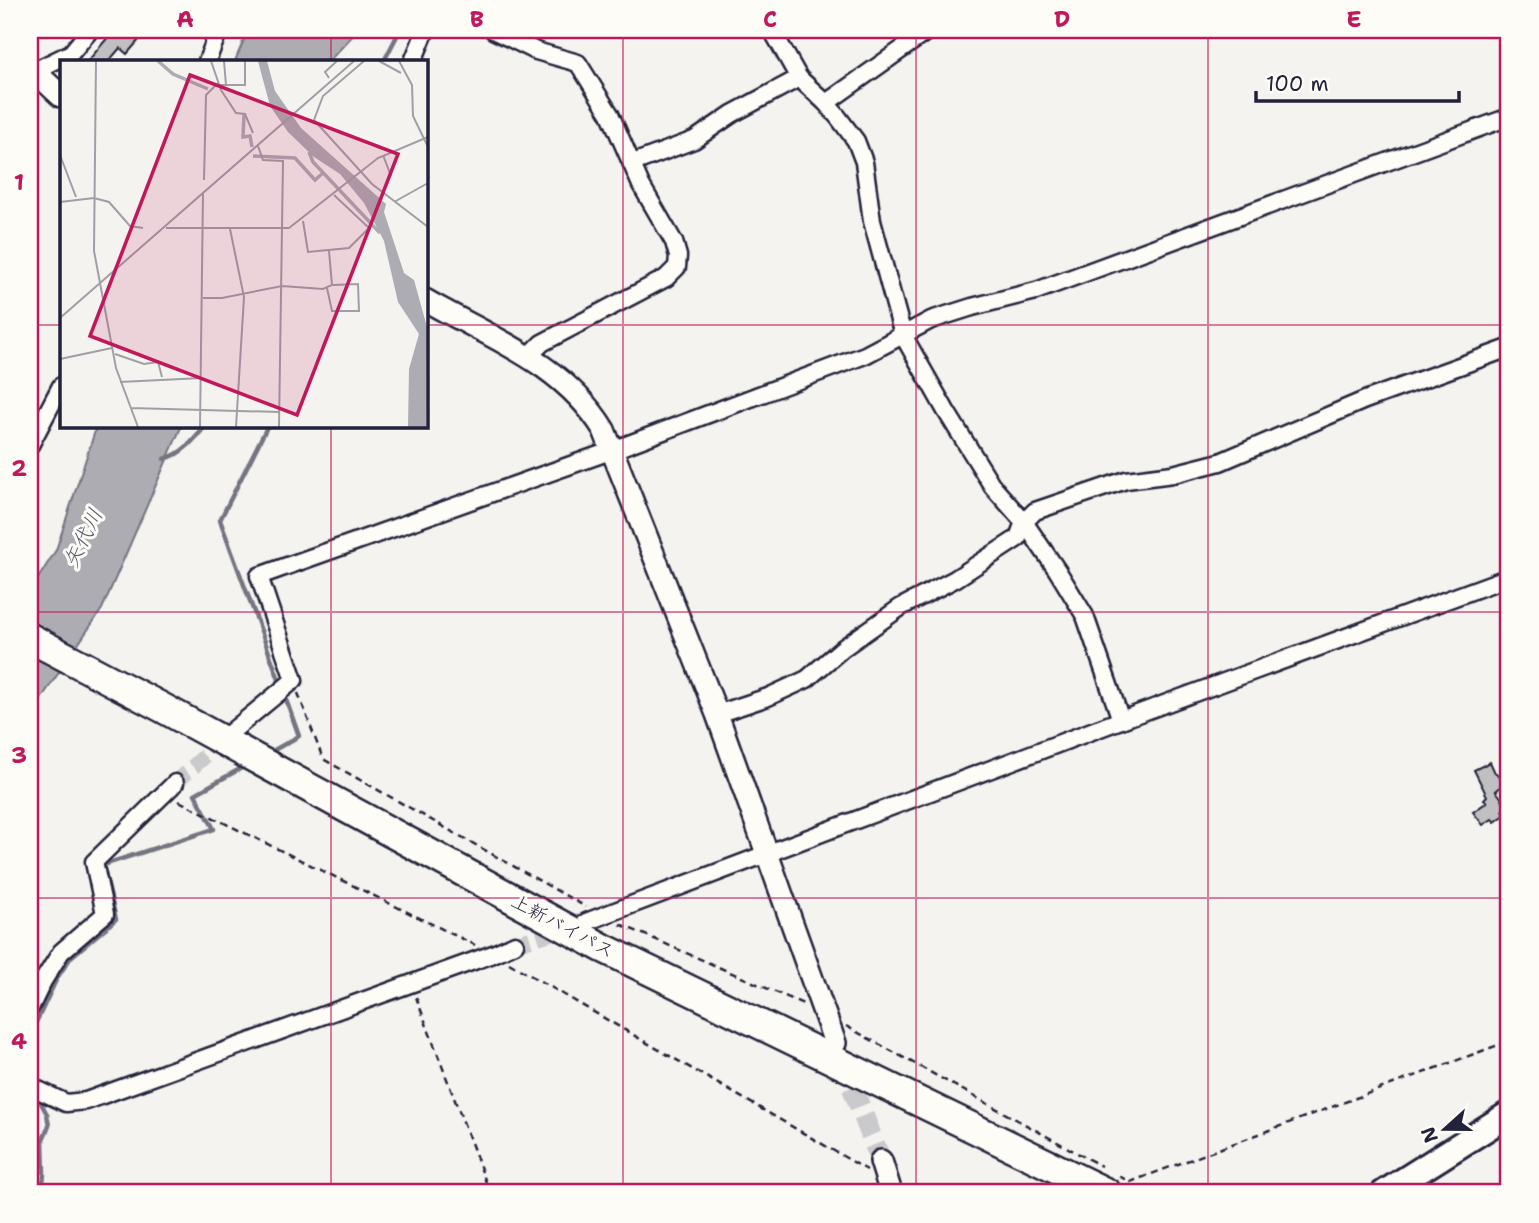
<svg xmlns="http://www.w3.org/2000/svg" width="1539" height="1223" font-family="'Shantell Sans','Klee One',sans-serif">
<rect width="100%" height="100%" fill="#f4f3ef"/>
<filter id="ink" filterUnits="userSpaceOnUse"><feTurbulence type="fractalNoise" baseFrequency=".0143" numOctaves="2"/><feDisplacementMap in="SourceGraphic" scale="14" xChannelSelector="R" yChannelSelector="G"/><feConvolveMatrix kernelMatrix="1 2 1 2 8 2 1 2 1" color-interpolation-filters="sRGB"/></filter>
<g filter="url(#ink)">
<g fill="#acacb2" stroke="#757582" stroke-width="2">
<path d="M248,30h110l-29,31h-94z"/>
<path d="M97,425h85l-80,184 -72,106v-124l26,-41z"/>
</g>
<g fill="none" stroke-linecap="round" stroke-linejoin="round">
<g stroke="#757582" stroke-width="4.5">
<path d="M384,61l16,-31"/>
<path d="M268,425l-48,95 61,165"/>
<path d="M164,459c18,-4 31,-20 42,-34"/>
<path d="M267,754l32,-18 -15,-42"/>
<path d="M30,1035l27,-57 14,-21 45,-38 -13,-54 111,-36 -19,-35 52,-29"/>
<path d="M37,1096l10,18 2,12 -6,13 1,35 -2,19"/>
</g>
</g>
<g fill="#c0bfc2" stroke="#22223b" stroke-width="2">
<path d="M114,30h13l12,10 -12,14 -7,-6 -11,13h-21z"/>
<path d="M1490,762l5,11 10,10 -9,8 12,16 -5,3 3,4 -11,8 -3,-3 -9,6 -10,-13 14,-10 -3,-3 3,-3 -13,-26z"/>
</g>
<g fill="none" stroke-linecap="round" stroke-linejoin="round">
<g stroke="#cac9cb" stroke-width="16" stroke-dasharray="16 8" stroke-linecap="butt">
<path d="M175,783l52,-47"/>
<path d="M515,944l51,-16"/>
</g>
<path stroke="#cac9cb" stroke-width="21" stroke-dasharray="21 10" stroke-linecap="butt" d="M841,1058l40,103"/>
<g stroke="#22223b" stroke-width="21">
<g id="street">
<path d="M493,30l43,21 42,12 32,51 31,71 33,57 4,14 -1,11 -11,11 -124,65 -13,13"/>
<path d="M772,30l27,48"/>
<path d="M207,61l12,-31"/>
<path d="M413,61l13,-31"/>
<path d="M34,71l37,-18 19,-23"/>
<path d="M826,103l103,-73"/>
<path d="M633,163l61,-23 38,-26 67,-36 27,25 12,14 18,24 8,21 8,59 31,114 43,76 47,76 31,35 33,48 28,46 36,104"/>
<path d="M30,445l31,-59"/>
<path d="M717,714l51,-17 39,-18 36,-31 58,-41 54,-28 63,-41 6,-16 11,-11 91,-31 47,-6 47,-12 145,-62 144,-52"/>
<path d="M231,732l63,-52 -35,-104 354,-126 252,-95 66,-35 41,-13 64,-16 473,-174"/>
<path d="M586,922l535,-202 388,-143"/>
<path d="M30,1008l13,-27 18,-29 44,-38 -11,-52 81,-79"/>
<path d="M30,1086l36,17 20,-2 407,-147 22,-10"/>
</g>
</g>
<g stroke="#22223b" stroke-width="26">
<g id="secondary">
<path d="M30,67l31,29"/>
<path d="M425,300c66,38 138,63 179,130l113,284 118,329"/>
<path d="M881,1161l10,32"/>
</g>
</g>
<g stroke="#22223b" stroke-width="30">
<path id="primary" d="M1384,1193l125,-79"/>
</g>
<g stroke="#22223b" stroke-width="33">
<path id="highway" d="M30,638l131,69 442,241 504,245"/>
</g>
<g stroke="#22223b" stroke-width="2.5" stroke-dasharray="7 5" stroke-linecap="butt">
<path d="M298,693l25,66 263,148"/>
<path d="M179,801l296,144"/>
<path d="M620,924l183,80"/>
<path d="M509,963l358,207"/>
<path d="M416,997l74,196"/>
<path d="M846,1026l255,140"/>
<path d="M1119,1176l11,6 379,-141"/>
</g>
<use href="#street" stroke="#fdfcf7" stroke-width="16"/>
<use href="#secondary" stroke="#fdfcf7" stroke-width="21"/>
<use href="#primary" stroke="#fdfcf7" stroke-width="24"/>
<use href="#highway" stroke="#fdfcf7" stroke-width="28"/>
</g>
</g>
<path fill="none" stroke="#c2185b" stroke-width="2" stroke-opacity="0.55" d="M331,30v31M623,30v1163M916,30v1163M1208,30v1163M30,325h31M425,325h1084M331,425v768M30,612h1479M30,898h1479"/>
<g text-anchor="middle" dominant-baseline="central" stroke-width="6" stroke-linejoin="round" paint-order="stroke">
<g font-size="19" fill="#22223b" stroke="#fdfcf7">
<text transform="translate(563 926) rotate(28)">上新バイパス</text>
</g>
<g font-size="21" font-style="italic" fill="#59596b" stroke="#fdfcf7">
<text transform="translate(83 538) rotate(-64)">矢代川</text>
</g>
</g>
<g transform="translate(60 60)">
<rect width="368" height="368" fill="#f4f3ef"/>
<path d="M198,1h9l8,30 26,37 85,76 -2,8 20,61 10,7 13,47 -1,100h-18l1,-58 10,-35 -21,-32 -14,-61 -20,-38 -24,-29 -26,-17 -26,-25 -18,-26z" fill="#acacb2"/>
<path fill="none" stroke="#acacb2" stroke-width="3.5" d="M98,1l15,13 35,15M184,55l-1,22 7,-1 2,11M249,92l4,10 67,71M193,96l42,2 20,22 8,-7"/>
<path fill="none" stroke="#a09fa7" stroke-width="2" d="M36,1l-2,190 22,117 22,59M151,1l10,29 15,23 9,1 8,19M164,1l2,24M304,1l-41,35 -9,24 58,64 56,43M319,1l22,12M339,1l13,24 1,31 15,31M269,18l-4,-6 12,-11M159,25h26v-24M198,86l5,14 20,1 -4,266M0,95l16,42M323,95l8,21M144,120l2,-85 12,-12M34,138l15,4 21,24 13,2M0,142l34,-4M334,142l34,-19M243,161l5,31 41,-4 20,-20 -35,-33M106,168h123l89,-70 50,-21M170,169l14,68 -8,130M267,228l5,23h27l-1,-27 -25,1M143,238h19l60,-12 41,3 9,-4 -3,-34M0,258l294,-257M55,294l29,10 14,-2 4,15M0,299l52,-11M60,322l82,-4M71,348l148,4M140,367l3,-233"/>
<path fill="#c2185b" fill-opacity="0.15" stroke="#c2185b" stroke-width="3.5" d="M130,15l208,79 -101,261 -207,-79z"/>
<rect width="368" height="368" fill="none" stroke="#22223b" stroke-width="3.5"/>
</g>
<rect width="1539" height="1223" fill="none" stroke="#fdfcf7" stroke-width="77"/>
<g transform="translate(1445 1129) rotate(249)" stroke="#fdfcf7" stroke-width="5" paint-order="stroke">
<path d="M0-5L12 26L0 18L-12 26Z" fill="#22223b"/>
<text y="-10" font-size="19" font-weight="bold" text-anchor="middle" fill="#22223b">N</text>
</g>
<path d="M1256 91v10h203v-10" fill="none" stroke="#22223b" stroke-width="3.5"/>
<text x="1266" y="91" font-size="21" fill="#22223b" stroke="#fdfcf7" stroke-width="5" paint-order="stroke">100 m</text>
<rect x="38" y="38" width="1462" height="1146" fill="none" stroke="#c2185b" stroke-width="2.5"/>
<g font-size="23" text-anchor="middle" font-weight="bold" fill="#c2185b">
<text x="185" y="27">A</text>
<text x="477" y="27">B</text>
<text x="770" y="27">C</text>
<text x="1062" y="27">D</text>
<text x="1354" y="27">E</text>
<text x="19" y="190">1</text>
<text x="19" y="476">2</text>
<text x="19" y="763">3</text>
<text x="19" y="1049">4</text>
</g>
</svg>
